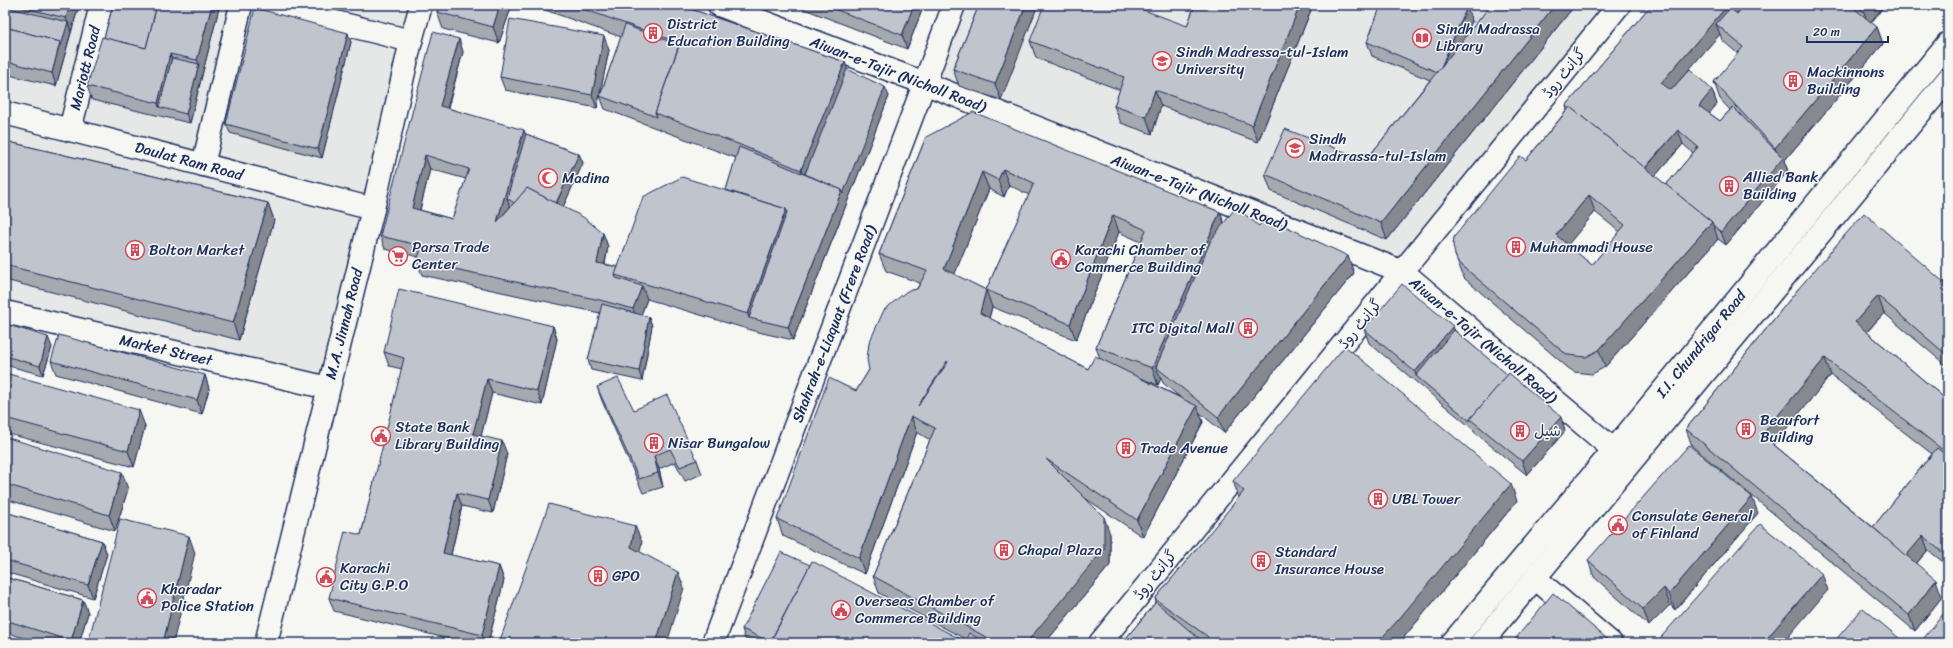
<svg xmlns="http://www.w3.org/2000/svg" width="1953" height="648" font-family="Sriracha,'Playpen Sans Arabic',sans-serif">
<rect width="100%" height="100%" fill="#f6f6f2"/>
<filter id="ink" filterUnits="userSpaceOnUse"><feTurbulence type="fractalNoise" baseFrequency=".025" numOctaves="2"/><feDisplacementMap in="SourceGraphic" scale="8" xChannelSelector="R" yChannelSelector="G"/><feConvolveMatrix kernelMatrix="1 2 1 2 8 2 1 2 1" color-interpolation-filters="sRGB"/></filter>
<g filter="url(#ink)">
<g fill="#e6e7e7">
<path d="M5,5h419l-96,383 -323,-76z"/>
<path d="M954,5h664l-215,267 -479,-189z"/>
</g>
<path fill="#d6d9dd" stroke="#78849e" d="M1458,5h53l-22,27 -17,-11z"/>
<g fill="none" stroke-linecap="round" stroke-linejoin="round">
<g stroke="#1b2f5e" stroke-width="25">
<g id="street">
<path d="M268,5l143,36"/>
<path d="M719,5l205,78 479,189 225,190"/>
<path d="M5,113l368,96"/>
<path d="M70,130l31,-125"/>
<path d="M203,165l38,-160"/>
<path d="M1535,578l76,65"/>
</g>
</g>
<g stroke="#1b2f5e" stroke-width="25">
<g id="secondary">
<path d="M5,312l323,76"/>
<path d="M713,643l241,-638"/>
<path d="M1100,643l519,-638"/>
</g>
</g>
<g stroke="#1b2f5e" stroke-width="25">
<g id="primary">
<path d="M1452,643l161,-192 335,-408"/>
<path d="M1481,643l467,-564"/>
</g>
</g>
<g stroke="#1b2f5e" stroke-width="25">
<path id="highway" d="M266,643l107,-434 38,-168 10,-36"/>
</g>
<use href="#street" stroke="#f6f6f2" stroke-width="22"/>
<use href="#secondary" stroke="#f6f6f2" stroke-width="22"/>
<use href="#primary" stroke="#f6f6f2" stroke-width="22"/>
<use href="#highway" stroke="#f6f6f2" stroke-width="22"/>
</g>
<g fill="#a5a9b0" stroke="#1b2f5e" fill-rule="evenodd">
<path d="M5,5h74l-23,81 -51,-12z"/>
<path d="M113,5h105l1,3 -29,115 -98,-23 -5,-14 17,-48z"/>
<path d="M339,5h18l-1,4z"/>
<path d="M439,5h73l-13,38 -56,-14 -6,-17z"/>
<path d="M531,5h148l166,57 2,7 42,27 -96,244 -39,-9 -107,-32 -6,16 8,2 3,9 -10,55 -51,-11 -3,-10 12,-47 -178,-38 -5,-14 2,-4 -34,-8 -5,-13 79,-197 4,13 -15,56 78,26 53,20 4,9 -20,44 40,26 5,14 -3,17 13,3 108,-77 10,-32 -131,-49 -5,-13 21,-59zM430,169l36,10 -14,40 -32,-9z"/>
<path d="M794,5h130l-17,44z"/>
<path d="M979,5l22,95 -42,-14 -6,-17z"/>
<path d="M1195,5h118l-55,137 -97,-36 -9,28 -31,-11 -7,-17 6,-16 -84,-32 -6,-17 157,-15z"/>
<path d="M1491,5h84l-188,235 -116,-49 -6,-17 101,-14 64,-80 -58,-24 -5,-14 100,-35 5,14 -7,17z"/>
<path d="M1651,5h234l-14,18 6,4 6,17 -99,117 4,10 -62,74 -8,-6 -113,128 -13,7 -18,-2 -7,-5 -103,-89 -9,-23 71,-95 41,-50 -1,-4zM1720,34l2,6 16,14 -24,28 6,17 10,11 -10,11 -11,-8 8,-9 -5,-14h-42zM1683,144l10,9 -27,32 -11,-9zM1595,212l25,20 -28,33 -25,-20z"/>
<path d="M351,42l-29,116 -92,-25 -4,-9z"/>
<path d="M609,50l-12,58 -92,-18 -5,-13z"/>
<path d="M926,137l294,75 4,11 35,3 95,47 -130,160 -24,-20 3,9 -60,115 -58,-39 25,36v31l-65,78h-81l1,-4 -86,-46 -6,-17 57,-136 -13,-8 -52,142 -82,-38 -6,-17 92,-149 51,-87 -34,-12 -7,-17zM1009,185l20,10 -43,95 -32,-15 35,-86 15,8zM1119,232l22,10 -45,105 4,12 -12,10 -99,-51 3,-11 84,33zM1140,378l18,7 3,-7 2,5 17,14z"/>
<path d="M5,141l263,62 6,17 -35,120 -234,-60z"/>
<path d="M1948,286v81l-64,-54 -17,19 81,69v165l-20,-16 -12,14 26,33 -27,34 -223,-185 -6,-17 113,-141zM1831,375l101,79 -59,73 -100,-83z"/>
<path d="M5,324l47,23 -9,28 -38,-10z"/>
<path d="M553,326l4,13 -15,66 -50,-12 -11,43 26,18 -14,59 -31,-7 -11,49 48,11 5,14 -16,63h-22l-132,-32 -5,-13 32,-63 41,-166 -13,-3 -5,-14z"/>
<path d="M1364,329l90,1 111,101 -38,44 -53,-43v-2l-105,-87z"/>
<path d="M51,361l154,14 4,14 -7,25 -146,-40z"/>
<path d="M5,373l140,53 -11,41 -129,-34z"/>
<path d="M597,387l37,23 63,50 5,14 -17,7 -10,-19 -16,7 4,18 -20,6 -41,-92z"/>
<path d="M5,437l123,52 -13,42 -110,-32z"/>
<path d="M1233,481l284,20 -112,135 -6,7h-277l34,-41 -1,-3 84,-101z"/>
<path d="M5,512l97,29 5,13 -14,44 -88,-26z"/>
<path d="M1758,513l-83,97 -5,-5 -21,21 -55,-49 -6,-17z"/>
<path d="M5,577l78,23 5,13 -9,30h-39l-35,-11z"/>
<path d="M742,629l218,10 1,4h-206l-10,-4z"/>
</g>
<g fill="#868990" stroke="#1b2f5e">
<path d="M70,5h9l-8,27 -5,-14z"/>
<path d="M212,5h6l1,3 -29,115 -4,-9 13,-50 -2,-4z"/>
<path d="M354,5h3l-1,4z"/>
<path d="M500,5h12l-13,38 -6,-16z"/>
<path d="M914,5h10l-17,44 -5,-14z"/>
<path d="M1026,5h12l-37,95 -6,-16z"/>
<path d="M1300,5h13l-55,137 -6,-17z"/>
<path d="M1555,5h20l-188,235 -6,-17z"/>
<path d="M1728,5h16l-21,25 -7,-6 4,10 -54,62 -5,-13z"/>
<path d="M1869,5h16l-17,20 -4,-13z"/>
<path d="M1467,7l5,14 -28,65 -5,-13z"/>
<path d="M68,22l3,10 -15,54 -4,-13 8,-31z"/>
<path d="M1877,27l6,17 -99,117 4,10 -62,74 -5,-13 59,-71 -5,-13z"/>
<path d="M348,33l3,9 -29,116 -4,-9z"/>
<path d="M604,36l5,14 -12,58 -5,-13z"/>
<path d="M459,39l4,13 -19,67 -4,-13z"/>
<path d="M170,54l5,13 -16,40 -1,-4z"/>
<path d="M845,62l6,17 -48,98 -2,-7z"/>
<path d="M885,87l4,9 -96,244 -5,-13 54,-137z"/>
<path d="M1155,90l6,16 -9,28 -6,-17z"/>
<path d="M1712,90l5,14 -13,16 -5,-14z"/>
<path d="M524,130l5,14 -22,54 3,9 -13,15z"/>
<path d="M1678,130l5,14 -34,39 -5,-13z"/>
<path d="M579,154l4,9 -24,53 -4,-10z"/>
<path d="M425,155l5,14 -13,52 -5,-13z"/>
<path d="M1003,169l6,16 -5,12 -6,-17z"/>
<path d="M982,172l7,17 -39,97 -6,-17z"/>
<path d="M1589,195l6,17 -33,40 -6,-17z"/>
<path d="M268,203l6,17 -35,120 -6,-17z"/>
<path d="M786,209l6,16 -43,93 -1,-4z"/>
<path d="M1220,212l6,17 -70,138 5,11 -3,7 -6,-17z"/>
<path d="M1113,215l6,17 -43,108 -6,-16z"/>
<path d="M1712,222l6,17 -113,128 -6,-17z"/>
<path d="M603,233l5,14 -6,29 -5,-13z"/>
<path d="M1348,256l6,17 -130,160 -6,-16z"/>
<path d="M642,286l5,13 -9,24 -5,-14z"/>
<path d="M986,290l6,17 -6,23 -6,-17z"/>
<path d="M1878,296l6,17 -23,25 -6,-16z"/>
<path d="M649,317l3,9 -10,55 -3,-10z"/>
<path d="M553,326l4,13 -15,66 -5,-14z"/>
<path d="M1453,326l5,13 -42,37 -1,-4z"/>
<path d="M48,337l4,10 -9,28 -3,-9z"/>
<path d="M1825,358l6,17 -63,76 -6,-16z"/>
<path d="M205,375l4,14 -7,25 -5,-14z"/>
<path d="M487,379l5,14 -14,55 -5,-14z"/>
<path d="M1197,406l6,16 -60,115 -6,-17z"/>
<path d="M139,410l6,16 -11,41 -6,-16z"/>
<path d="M911,416l6,16 -52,142 -6,-16z"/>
<path d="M1561,417l4,14 -38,44 -5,-14z"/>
<path d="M502,441l5,13 -14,59 -5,-13z"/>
<path d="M654,456l5,13 4,18 -5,-14z"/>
<path d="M122,472l6,17 -13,42 -6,-16z"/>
<path d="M1511,484l6,17 -112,135 -6,7h-22z"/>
<path d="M457,493l5,13 -14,61 -5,-14z"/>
<path d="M1752,497l6,16 -83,97 -6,-16z"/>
<path d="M1104,517l6,17v31l-65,78h-19z"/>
<path d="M635,526l7,16 -5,22 -6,-17z"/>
<path d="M189,536l6,17 -22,90h-10z"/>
<path d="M1923,536l5,14 -18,20 -5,-13z"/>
<path d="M102,541l5,13 -14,44 -5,-13z"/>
<path d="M499,566l5,14 -16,63h-3l-3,-8z"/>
<path d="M678,572l6,16 -17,55h-11z"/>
<path d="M1822,574l6,16 -45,53h-20z"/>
<path d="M1936,580l6,17 -27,34 -6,-16z"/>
<path d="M1664,588l6,17 -21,21 -6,-17z"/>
<path d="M83,600l5,13 -9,30h-7l-1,-2z"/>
<path d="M1232,638l2,5h-7z"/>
<path d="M960,639l1,4h-4z"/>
</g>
<g fill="#c0c4cd" stroke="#1b2f5e" fill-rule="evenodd">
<path d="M12,5h58l-4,13z"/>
<path d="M113,5h44l-11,43 -42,-10z"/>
<path d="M157,5h55l-15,55 -27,-6 -12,49 -71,-17 15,-49 44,11z"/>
<path d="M439,5h61l-7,22 -56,-15z"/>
<path d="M572,5h107l166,57 -44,108 -63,-26 -83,-31 25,-70z"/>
<path d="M824,5h90l-12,30z"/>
<path d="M979,5h47l-31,79 -42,-15z"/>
<path d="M1044,5h86l57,21 8,-21h105l-48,120 -97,-35 -9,27 -32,-11 10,-29 -94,-36z"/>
<path d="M1381,5h82l4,2 -26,60 -4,5 -70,-30z"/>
<path d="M1491,5h64l-174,218 -116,-49 20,-45 81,31z"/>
<path d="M1651,5h77l-67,78 10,7 19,-21 22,21 -13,16 21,15 13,-14 50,51 -62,74 -8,-7 -1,-3 -46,-37 32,-38 -20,-17 -33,38 -75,-61 -1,2 -3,-3z"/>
<path d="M1744,5h106l27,22 -102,121 -61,-66 29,-35 -27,-23 14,-16 7,6z"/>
<path d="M1855,5h14l-5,7z"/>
<path d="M5,7l63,15 -7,24 -1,-4 -55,-15z"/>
<path d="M255,8l93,25 -30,116 -92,-25z"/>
<path d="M510,19l94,17 -12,59 -92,-18z"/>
<path d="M625,25l54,20 -24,68 2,4 -57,-21z"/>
<path d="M5,27l55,15 -8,31 -47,-12z"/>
<path d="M433,32l26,7 -19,67 84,24 -27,92 30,-34 56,29 20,16 -6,30 21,4 -3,8 1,3 26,8 -9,23 -33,-9 -183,-39 5,-15 -42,-10zM425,155l44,14 -17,50 -40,-11z"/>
<path d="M172,58l27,6 -13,50 -27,-7z"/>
<path d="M847,69l38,18 -42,107 -1,-4 -37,-16z"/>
<path d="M1570,107l142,115 -113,128 -13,7 -18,-2 -7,-5 -103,-88 -3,-7 -2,-10 1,-8 66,-81 6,4zM1589,195l36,30 -33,40 -36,-30z"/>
<path d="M973,112l247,100 -68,156 -56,-21 50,-117 -33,-15 -43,109 -84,-34 -6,23 108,56 7,-13 102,50 -60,114 -91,-61 58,58v32l-78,94h-29l-124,-67 62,-148 -24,-12 -52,142 -82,-39 52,-141 27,13 13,-21 -2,-11 2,-16 15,-33 23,-19 10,-2 10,-18 -48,-17 47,-117zM1003,169l31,14 -48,107 -42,-21 38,-97 16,8zM947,361l1,1 -30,44z"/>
<path d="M526,134l53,20 -23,49 -29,-15 -13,15 -7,-5z"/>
<path d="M5,141l263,62 -35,120 -228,-58z"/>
<path d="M739,147l103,43 -54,137 -39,-9 38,-106 -1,-3 -60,-19z"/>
<path d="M682,177l104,32 -38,105 -133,-39 28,-78z"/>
<path d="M1236,207l23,19 7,-9 82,39 -130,161 -62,-50 55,-127z"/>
<path d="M1864,213l84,73v70l-70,-60 -23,26 93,79v53l-123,-96 -63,77 174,145 -27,35 -223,-186 113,-141z"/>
<path d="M1402,284l51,42 -38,46 -51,-43z"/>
<path d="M399,289l154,37 -16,65 -50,-12 -14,55 29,7 -14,59 -31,-7 -14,60 56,13 -17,69 -153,-37 16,-67 16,4 43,-177 -20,-6z"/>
<path d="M602,304l47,13 -10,54 -51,-11z"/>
<path d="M5,324l43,13 -8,29 -35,-10z"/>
<path d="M1454,330l54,45 -38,44v2l-54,-45z"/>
<path d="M59,335l146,40 -8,25 -146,-39z"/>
<path d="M1345,346l166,138 -112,135 -22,24h-140l-5,-5 -5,5h-16l-4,-7 -52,-37 89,-108 -11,-10z"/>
<path d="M5,373l134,37 -11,41 -123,-33z"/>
<path d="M1509,373l52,44 -39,44 -52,-42z"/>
<path d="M618,378l16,32 33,-15 30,65 -17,7 -10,-18 -16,7 4,17 -19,6 -42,-92z"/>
<path d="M5,437l117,35 -13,43 -104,-31z"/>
<path d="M1689,445l63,52 -83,97 -5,-6 -21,21 -55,-49z"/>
<path d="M1937,448l11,9v100l-25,-21 -17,20 -33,-29z"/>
<path d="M549,504l86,22 -4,21 47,25 -22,71h-157z"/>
<path d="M5,512l97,29 -14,44 -83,-25z"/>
<path d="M120,519l69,17 -26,107h-75z"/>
<path d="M1760,524l62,50 -59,69h-107z"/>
<path d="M781,552l29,13 -40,77 -28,-13z"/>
<path d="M812,561l148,78 -3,4h-187z"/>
<path d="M5,577l78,23 -12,41 -66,-21z"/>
<path d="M1553,593l59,50h-100z"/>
<path d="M1156,602l48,41h-82z"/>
<path d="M1863,608l42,35h-72z"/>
<path d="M1948,608v35h-28z"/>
<path d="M969,633l17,10h-22z"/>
<path d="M5,636l25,7h-25z"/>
</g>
</g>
<defs>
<g id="building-ring" transform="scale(1)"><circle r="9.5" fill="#f6f6f2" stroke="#d1495b" stroke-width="1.5"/><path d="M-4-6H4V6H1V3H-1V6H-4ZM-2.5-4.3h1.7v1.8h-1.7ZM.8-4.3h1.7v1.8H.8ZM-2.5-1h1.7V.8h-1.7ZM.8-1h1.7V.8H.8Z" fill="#d1495b"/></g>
<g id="library-ring" transform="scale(1)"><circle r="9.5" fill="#f6f6f2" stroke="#d1495b" stroke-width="1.5"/><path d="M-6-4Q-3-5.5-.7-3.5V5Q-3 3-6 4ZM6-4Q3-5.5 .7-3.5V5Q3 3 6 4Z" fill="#d1495b"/></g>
<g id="university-ring" transform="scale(1)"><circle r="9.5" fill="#f6f6f2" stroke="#d1495b" stroke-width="1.5"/><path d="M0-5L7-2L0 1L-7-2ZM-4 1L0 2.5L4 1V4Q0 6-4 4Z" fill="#d1495b"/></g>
<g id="mosque-ring" transform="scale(1)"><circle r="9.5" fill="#f6f6f2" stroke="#d1495b" stroke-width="1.5"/><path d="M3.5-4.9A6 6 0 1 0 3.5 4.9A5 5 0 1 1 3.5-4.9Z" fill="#d1495b"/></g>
<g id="supermarket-ring" transform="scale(1)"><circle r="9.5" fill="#f6f6f2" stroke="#d1495b" stroke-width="1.5"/><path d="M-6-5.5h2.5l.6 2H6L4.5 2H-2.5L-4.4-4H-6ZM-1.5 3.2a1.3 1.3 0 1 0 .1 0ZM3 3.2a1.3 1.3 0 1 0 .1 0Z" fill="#d1495b"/></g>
<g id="civic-ring" transform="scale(1)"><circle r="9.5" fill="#f6f6f2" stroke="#d1495b" stroke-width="1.5"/><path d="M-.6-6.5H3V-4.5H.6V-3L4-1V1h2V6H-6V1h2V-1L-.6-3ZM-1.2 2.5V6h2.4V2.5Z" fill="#d1495b"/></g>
</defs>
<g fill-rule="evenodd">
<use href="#building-ring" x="653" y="33"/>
<use href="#library-ring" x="1422" y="38"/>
<use href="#university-ring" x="1162" y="61"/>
<use href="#building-ring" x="1793" y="81"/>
<use href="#university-ring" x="1295" y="148"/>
<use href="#mosque-ring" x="548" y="178"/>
<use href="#building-ring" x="1729" y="186"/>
<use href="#building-ring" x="1516" y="247"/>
<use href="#building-ring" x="135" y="250"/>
<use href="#supermarket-ring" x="398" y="256"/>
<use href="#civic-ring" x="1061" y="259"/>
<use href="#building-ring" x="1248" y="328"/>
<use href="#building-ring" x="1746" y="429"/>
<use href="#building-ring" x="1520" y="431"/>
<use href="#civic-ring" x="381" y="436"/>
<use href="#building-ring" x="654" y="443"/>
<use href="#building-ring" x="1126" y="448"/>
<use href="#building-ring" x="1378" y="499"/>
<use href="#civic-ring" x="1618" y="525"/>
<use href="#building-ring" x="1004" y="550"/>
<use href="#building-ring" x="1261" y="561"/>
<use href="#building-ring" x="598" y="576"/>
<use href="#civic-ring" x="326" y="577"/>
<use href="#civic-ring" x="147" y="598"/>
<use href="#civic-ring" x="841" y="610"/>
</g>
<g text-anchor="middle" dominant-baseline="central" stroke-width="3" stroke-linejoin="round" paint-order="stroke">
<g font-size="15" fill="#1b2f5e" stroke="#f6f6f2" text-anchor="start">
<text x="667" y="24">District<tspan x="667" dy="17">Education Building</tspan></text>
<text x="1436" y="29">Sindh Madrassa<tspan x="1436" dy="17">Library</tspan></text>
<text x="1176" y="52">Sindh Madressa-tul-Islam<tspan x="1176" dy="17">University</tspan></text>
<text x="1807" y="72">Mackinnons<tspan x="1807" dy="17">Building</tspan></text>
<text x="1309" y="139">Sindh<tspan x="1309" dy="17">Madrrassa-tul-Islam</tspan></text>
<text x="1743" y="177">Allied Bank<tspan x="1743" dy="17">Building</tspan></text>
<text x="562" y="178">Madina</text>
<text x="412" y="247">Parsa Trade<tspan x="412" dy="17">Center</tspan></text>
<text x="1530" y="247">Muhammadi House</text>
<text x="149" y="250">Bolton Market</text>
<text x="1075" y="250">Karachi Chamber of<tspan x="1075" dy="17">Commerce Building</tspan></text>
<text x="1234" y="328" text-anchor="end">ITC Digital Mall</text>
<text x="1760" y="420">Beaufort<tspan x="1760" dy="17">Building</tspan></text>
<text x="395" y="427">State Bank<tspan x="395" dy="17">Library Building</tspan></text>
<text x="1534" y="431">شیل</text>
<text x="668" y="443">Nisar Bungalow</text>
<text x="1140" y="448">Trade Avenue</text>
<text x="1392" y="499">UBL Tower</text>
<text x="1632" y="516">Consulate General<tspan x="1632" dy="17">of Finland</tspan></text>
<text x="1018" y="550">Chapal Plaza</text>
<text x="1275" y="552">Standard<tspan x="1275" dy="17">Insurance House</tspan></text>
<text x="340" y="568">Karachi<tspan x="340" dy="17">City G.P.O</tspan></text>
<text x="612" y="576">GPO</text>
<text x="161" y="589">Kharadar<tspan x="161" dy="17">Police Station</tspan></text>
<text x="855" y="601">Overseas Chamber of<tspan x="855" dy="17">Commerce Building</tspan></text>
</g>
<g font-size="15" fill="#1b2f5e" stroke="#f6f6f2">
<text transform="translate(85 68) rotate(-76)">Mariott Road</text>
<text transform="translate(1564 73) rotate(-51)">گرانٹ روڈ</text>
<text transform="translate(898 74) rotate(21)">Aiwan-e-Tajir (Nicholl Road)</text>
<text transform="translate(189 161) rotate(15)">Daulat Ram Road</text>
<text transform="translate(1199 192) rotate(21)">Aiwan-e-Tajir (Nicholl Road)</text>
<text transform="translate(344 324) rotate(-76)">M.A. Jinnah Road</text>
<text transform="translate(834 324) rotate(-69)">Shahrah-e-Liaquat (Frere Road)</text>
<text transform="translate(1360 324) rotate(-51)">گرانٹ روڈ</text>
<text transform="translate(1483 340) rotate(40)">Aiwan-e-Tajir (Nicholl Road)</text>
<text transform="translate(1701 344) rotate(-51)">I.I. Chundrigar Road</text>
<text transform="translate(166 350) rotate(13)">Market Street</text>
<text transform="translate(1155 575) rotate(-51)">گرانٹ روڈ</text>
</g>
</g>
<rect width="1953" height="648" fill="none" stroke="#f6f6f2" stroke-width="20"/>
<rect x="10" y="10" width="1933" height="628" fill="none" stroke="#1b2f5e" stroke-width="1.5" filter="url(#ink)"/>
<path d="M1807 36v6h81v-6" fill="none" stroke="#1b2f5e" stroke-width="2"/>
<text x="1813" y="36" font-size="12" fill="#1b2f5e" stroke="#f6f6f2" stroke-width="3" paint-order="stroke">20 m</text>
</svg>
